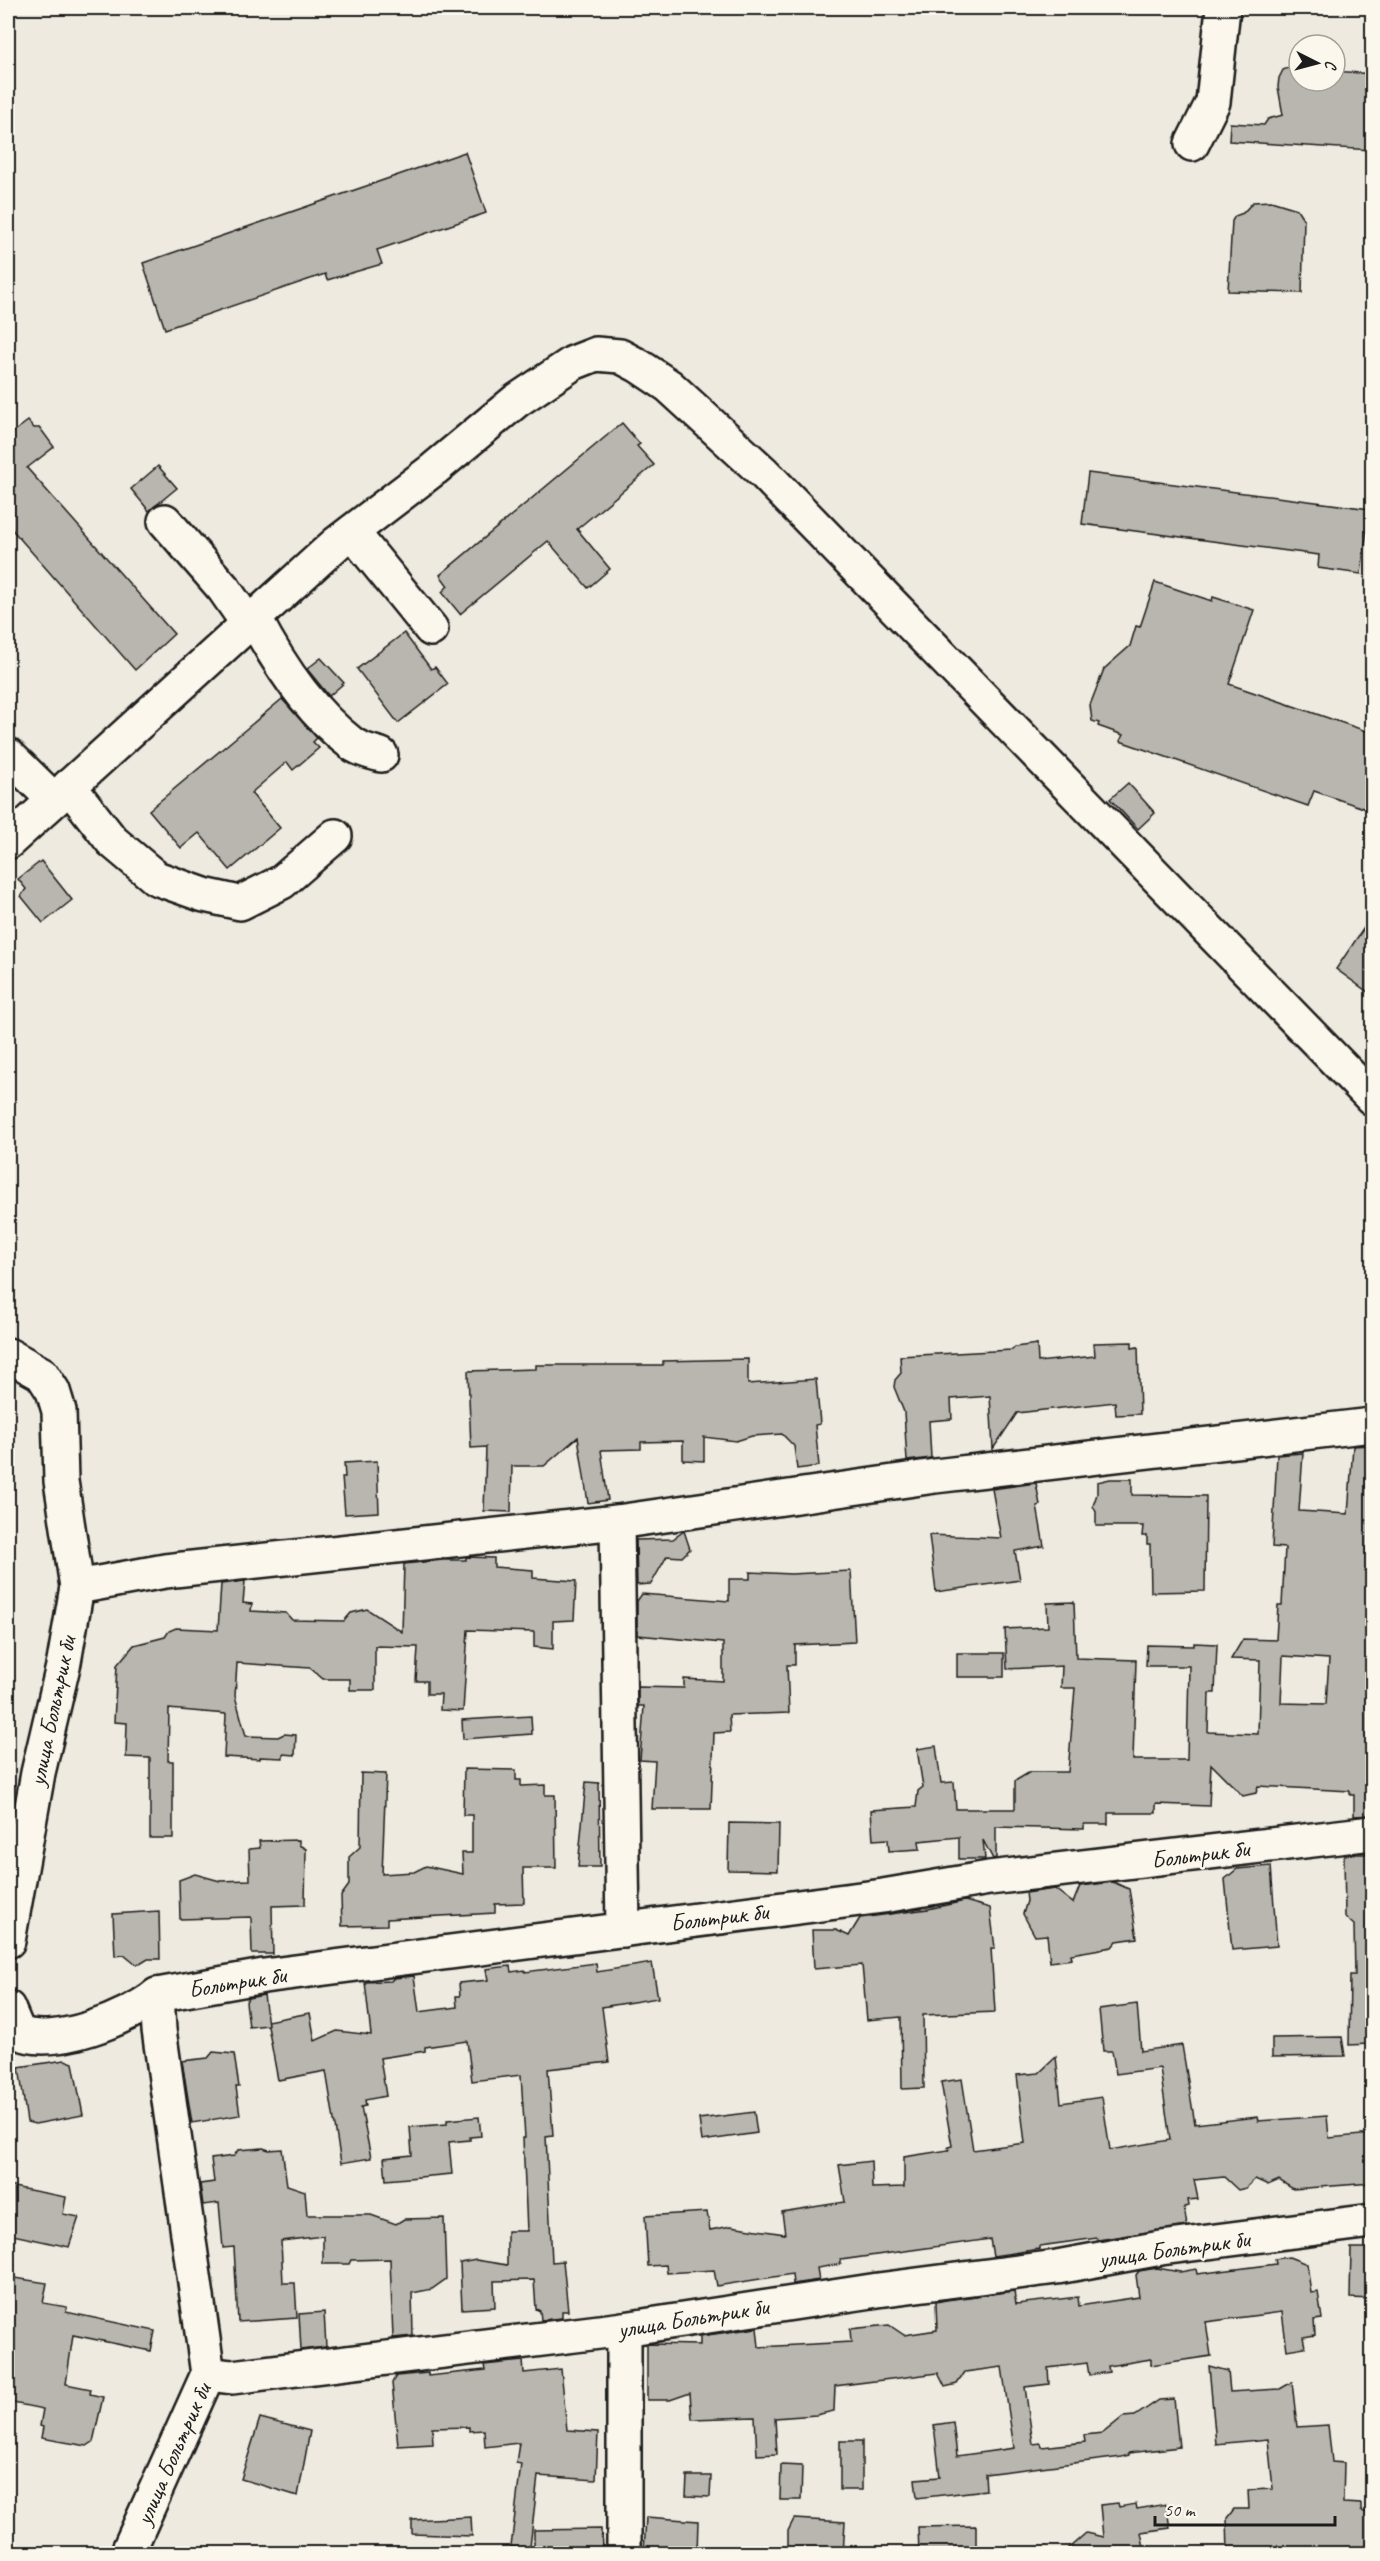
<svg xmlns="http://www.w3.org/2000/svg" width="1380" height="2561" font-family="Caveat,sans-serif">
<rect width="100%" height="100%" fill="#eeeadf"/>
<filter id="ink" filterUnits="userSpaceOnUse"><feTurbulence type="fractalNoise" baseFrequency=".0167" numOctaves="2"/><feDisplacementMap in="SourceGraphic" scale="12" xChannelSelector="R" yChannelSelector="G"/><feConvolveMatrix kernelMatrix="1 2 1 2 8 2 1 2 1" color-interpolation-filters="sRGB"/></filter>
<g filter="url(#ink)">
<g fill="#b9b6af" stroke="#1c1c1c" stroke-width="1.5" fill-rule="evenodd">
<path d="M1288,68l11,1v12h36v-10l37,3v76l-143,-9 1,-18 34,2 4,-6 15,-4 -5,-28 1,-9 4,-8z"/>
<path d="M465,152l21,61 -109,37 5,14 -55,16 -2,-6 -160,55 -22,-66z"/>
<path d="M1271,201l26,8 7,11 -2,73 -74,-2 4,-70 3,-5 8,-3 10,-11z"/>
<path d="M28,421l6,7h6l14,19 -27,21 147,166 -39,36 -127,-145v-89z"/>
<path d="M622,423l18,21 -3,2 17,19 -77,64 33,40 -22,19 -40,-47 -88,73 -18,-22 6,-6 -8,-11z"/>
<path d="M158,466l19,22 -28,23 -18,-22z"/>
<path d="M1088,473l282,36 -9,65 -43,-6 1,-13 -237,-31z"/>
<path d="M1155,582l57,19 1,-4 41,13 -25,74 143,49v78l-58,-20 -6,15 -188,-65 3,-6 -25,-9 1,-3 -7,-2 -2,-16 14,-36 26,-23 6,-20 4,1z"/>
<path d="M404,633l27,36 4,-2 13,17 -50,39 -41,-54z"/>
<path d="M321,658l23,25 -15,13 -22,-27z"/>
<path d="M282,699l35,39 -4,4 6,6 -26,22 -6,-8 -36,31 29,35 -50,42 -31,-37 -18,15 -32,-38z"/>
<path d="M1128,783l27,30 -17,16 -28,-30z"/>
<path d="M41,861l31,39 -29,23 -22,-27 5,-7 -8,-10z"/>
<path d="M1372,916v79l-36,-26z"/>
<path d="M1132,1342v6l6,-1 2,67 -24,1 -1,-13 -98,11 -24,36 -3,-53 -39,3 1,20 -23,2 2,37 -24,3 -3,-49 -10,-25 1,-7 6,-7 -1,-17 112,-6 3,-3 22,-3 1,18 57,-6 -1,-13z"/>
<path d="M748,1359v25l68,-5 4,45 -5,1 4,41 -22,3 -3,-23 -12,-12 -30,2 -16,5 -32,-4v24l-21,-1v-19l-42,1v7l-40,1 7,50 -20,3 -10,-66 -34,29h-32l-1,46 -27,-1 2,-64 -15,1 -3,-77 68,-2v-4h127v-4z"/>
<path d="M1372,1445v76l-5,78h5v216l-18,1v-21h-4v-4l-92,-5 -2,7 -13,3 -32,-32 -2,42 -53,-2v9h-48v11h-24v5l-88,-2v31l-3,1 -10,-19 2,19h-26v-22l-40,4 1,8 -31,2 -1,-12 -15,1 -2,-30 45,-3 2,-16 5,-4 -6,-38 19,-3 5,37 13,-1 2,27h59v-28l15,-9h38l7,-84h-14l1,-22 -55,3 -2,-40 43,-2 -1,-24 27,-1 2,56 60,2 -3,100h54l2,-94h-43l1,-21 47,1v-3l23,1 -2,49h-6l-1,39 50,2 2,-74 -29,-1 12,-20 33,1 2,-35h4l3,-57 -13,-1 5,-92 26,-2 -4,58 49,3 5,-68zM1283,1656l46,3 -3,45 -45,-1z"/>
<path d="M377,1461l2,51 -34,2 -3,-37h3l-1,-14z"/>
<path d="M1110,1479h22v16l74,1 -1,95 -54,1 -1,-48h-3v-8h-5l1,-10h-47v-14l-3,-6 4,-12v-12z"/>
<path d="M1036,1483l4,22 -3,1 7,40 -29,5 5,29 -84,12 -7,-57 72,3 -9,-49z"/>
<path d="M684,1531l6,18 -8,8 -15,-1 -16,28 -14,1 -1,-45 37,-1z"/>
<path d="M466,1557l28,1v9l39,3v8l43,3 -2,39 -21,1v28l-19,-2v-15l-66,-2 -5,81 -23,-1 1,-16h-14v-13h-11l2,-34 -43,-1v44h-25v-11h-27l-13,-11 -73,-5 -2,33 11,40 32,1 6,-3 12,1 -1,20 -12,-1v4l-23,-1v2l-36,-2 2,-43 -57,-5 -1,52h5v77h-23v-80l-24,-1 1,-34 -13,-1 3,-57 17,-20 31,-8 4,-6 7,-3 42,2 3,-46 24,-3 -2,22 9,1 -1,7 35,2 6,7 52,1 7,-8 16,-4 35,23 2,-68 39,-4h23z"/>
<path d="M851,1571l4,71 -60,3v20h-8l2,48 -60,2 1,17 -16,1 -3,76h-59l3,-48 -15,-1 4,-54h-6v-19l46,1v-9l39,2v-38l-86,-8v-34l5,-7 87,7v-22h21v-7l41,2z"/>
<rect x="957" y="1653" width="47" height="24"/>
<path d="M531,1716l1,18 -69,5 -1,-19z"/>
<path d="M464,1769l52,1v10h5v6l24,-1v10h10l1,73h-33l1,35 -29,1v9l-108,6v6l-45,1 -1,-30 8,-11v-28l11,-10 1,-74 25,1 -4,100 32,-2 12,-6 37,8 -1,-21h10v-38h-9z"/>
<path d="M586,1782l13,1 1,84h-22z"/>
<path d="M729,1823l50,1 -1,47 -50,-1z"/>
<path d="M299,1840v5l7,4 -1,56 -33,1 1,48h-21l-1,-37 -71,2 -1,-39 16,-6 25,7 30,-1 -1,-31 11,-1 -1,-7z"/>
<path d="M1351,1854h21v173h-5l1,17 -19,1 1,-70h5l-1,-50 -9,-8 -1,-62z"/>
<path d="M1271,1866l6,80 -45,4 -7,-71 12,-10z"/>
<path d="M1113,1882l16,7 8,49 -20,3 -5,6 -41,7 1,5 -22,3 -3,-27 -12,1 -12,-22 4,-13 -1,-8 29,-4 18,14 7,-17z"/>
<path d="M965,1901l25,7 5,40h-4l4,64 -72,3 1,73 -22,1 -1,-72 -34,3 -5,-55 -48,4 -2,-39h24l13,6 11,-18 68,-9z"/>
<path d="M159,1911l1,48h-12l-8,5h-5l-11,-9 -9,1 -2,-42z"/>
<path d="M596,1963l1,9 55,-9 6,35 -56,9 7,55 -61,7 5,66 -7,1 6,126 11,-1 5,50h-6v7l-21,2 -1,-9 -4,-2 -2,-29 -40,1 1,26 -33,2 -2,-46 16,-3 31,5v-34h20l-4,-93h2l-4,-63 -49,6 -5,-40 -42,6v4l-45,7 6,38 -21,4 1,6 -5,1 10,51 -30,5 -15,-92 -48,9 -11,-59 43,-8 5,28 22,-10 34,4 -6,-53 26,-1 3,-3 20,-2 5,36 38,-5 -1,-11h4l-1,-13 29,-3 -2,-11 24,-3 1,6 14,-2v2z"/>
<path d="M264,1995l4,30 -19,2 -3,-25 2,-4z"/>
<path d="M1137,2004l4,47 41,-6 13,79 62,-7 1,4 69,-5 2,22 43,-4v49l-79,6 -14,-9 -11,5 -13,-6 -9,9 -8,2 -14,-13 -30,3 4,19 -10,1 1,6 -5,1 3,19 -89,14 -1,-2 -57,8v3l-47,7 -3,-17 -149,21v4l-24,4 2,12 -26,4 -1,-10 -75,12 -3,-16 -47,3 -1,-8 -18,1 -3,-50 62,-4 3,18 21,-4 54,8 -3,-22 63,-10 -6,-37 32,-4 1,27 32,-1v-30l45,-7 -1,-3 4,-1 -11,-64 21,-3 11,71 52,-7 -8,-68 22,-2 17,-16 5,46 41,-6 8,53 60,-10 -10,-72 -44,6 -4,-23h-9l-4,-42z"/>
<path d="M1342,2037l3,19 -73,1v-19z"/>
<path d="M213,2052l21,2 5,33h-3l4,28 -48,8 -10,-62 26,-3z"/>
<path d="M65,2060l8,3 10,52 -48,9 -8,-2 -8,-55z"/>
<path d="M754,2112l3,21 -55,8 -3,-22z"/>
<path d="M479,2117l2,19 -11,1v3l-21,2 3,32 -66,6 -2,-22 28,-3 -2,-28 37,-3v-4z"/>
<path d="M263,2148l6,2 13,-1 5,36 18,6 2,24h64l25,9 8,-5 40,-1 2,61 -14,10 -20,4 1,43 -20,2 -3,-79 -39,1 -2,4h-26v-28l-42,5 2,42h12l2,35 -59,4 -4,-75 -11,1 -4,-45 -16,2 -3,-21 14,-2 -3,-23 23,-3 4,-6z"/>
<path d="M8,2186l58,11 -3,17 16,3 -10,30 -61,-13z"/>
<path d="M1351,2248h21v51l-22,-1z"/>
<path d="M1289,2257l18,7 4,29 7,-1 4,27 -8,1 1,15 -12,2 2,10 -18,3 -5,-38 -76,10 5,34 -60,9v-6l-43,7 1,6 -20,3 -2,-12 -39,5 1,16 -24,3 8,57 8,-1 1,4 43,-5 -1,-7 19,-2 20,-16 12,-1 24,-16 15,-1 5,48 -50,6v2l-7,2 -137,17 1,16 -69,8 -2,-19 25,-2 -6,-52 19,-3 4,34 57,-8 -12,-81 -37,5 -8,12 -12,3 -7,-14 -103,13 -1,25 -18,4 -41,3 2,36 -20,1 -2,-38 -63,2 -2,-26 -20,7h-23v-56l53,1v-9l57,-8 2,19 92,-5 -1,-13 39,-4 15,10 33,-5 -1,-28 10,-2 68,-9 2,13 62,-7 1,9 60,-9 -3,-22 3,-4 18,-3 23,4 16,-3 1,5 79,-10 -1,-5z"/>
<path d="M8,2277l39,6 -4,20 24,4 -1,5 89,19 -4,20 -78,-16 -7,49 25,5 -1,5 13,3 -10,45 -6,4 -46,-8 2,-11 -3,-1 3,-17 -35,-7 3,-15h-3z"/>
<path d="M324,2312l2,35 -25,3 -2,-36z"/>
<path d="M523,2361l1,12 37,-4 6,61 31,2 -2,48 -58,-4 -8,71h-19l10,-83 -5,-1 3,-20 -34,4 -1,-17 -15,1v-4l-37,1 1,16 -35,2 -6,-63 4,-7 32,-3v3l57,-6 -1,-5z"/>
<path d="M1209,2366l19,5 2,21 50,-3 12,-7 5,45 31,-2 4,37 12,1 -1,40 18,1v7l11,3v39h-144l-1,-35 7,-9h15l-1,-19 25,-1 -5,-50 -52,5z"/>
<path d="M260,2418l50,13 -12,65 -57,-17z"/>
<rect x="840" y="2441" width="22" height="49"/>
<path d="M781,2465l21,1 -1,34h-21z"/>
<path d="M687,2476h24l-1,21 -24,-1z"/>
<path d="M1118,2503l1,4 17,-3 1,5 29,-5 4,24 -29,4 4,21h-82l23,-20 17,4 -3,-32z"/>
<path d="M471,2517l1,19 -60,-2v-14z"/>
<path d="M646,2517l52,4 -1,32h-53z"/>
<path d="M794,2519l51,3 -2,31h-55v-22z"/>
<path d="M976,2526v27h-57l-1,-26z"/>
<path d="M601,2529l1,19h-22v3l-46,1v-22z"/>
</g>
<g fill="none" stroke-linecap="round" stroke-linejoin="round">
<g stroke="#1c1c1c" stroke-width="38">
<g id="minor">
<path d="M1192,144l21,-42 10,-94"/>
<path d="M165,521l59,68 25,36"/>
<path d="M352,532l79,97"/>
<path d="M255,619c24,46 54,92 96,124 7,6 20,9 30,12"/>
<path d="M8,755l46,45"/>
<path d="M69,786l43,55 44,37 48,17 36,8 42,-21 53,-46"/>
<path d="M8,842l329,-299 97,-74 82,-68 57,-38 23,-9 24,2 19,10 30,20 95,87 608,625"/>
<path d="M8,1355l34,19 11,17 6,20 2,70 16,106 -13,75 -26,111 -30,168"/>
<path d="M617,1522l6,408"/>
<path d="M77,1587l88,-16 452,-49 318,-46 437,-51"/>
<path d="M157,1995l2,35 49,344"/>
<path d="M8,2008l10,24c35,17 111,-14 139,-37l107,-19 619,-80 106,-18 383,-45"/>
<path d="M208,2374l24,3 392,-48 254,-39 179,-23 104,-19 211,-27"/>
<path d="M127,2554l81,-180"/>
<path d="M624,2554v-225"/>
</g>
</g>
<use href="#minor" stroke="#fbf7ec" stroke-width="33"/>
</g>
</g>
<g text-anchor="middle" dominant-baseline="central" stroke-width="5" stroke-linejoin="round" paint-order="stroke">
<g font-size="24" fill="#1c1c1c" stroke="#fbf7ec">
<text transform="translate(52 1711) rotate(-78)">улица Больтрик би</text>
<text transform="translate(1200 1854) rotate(-7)">Больтрик би</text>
<text transform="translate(719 1917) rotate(-7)">Больтрик би</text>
<text transform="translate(237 1982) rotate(-9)">Больтрик би</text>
<text transform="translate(1174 2249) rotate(-8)">улица Больтрик би</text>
<text transform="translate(693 2318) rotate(-9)">улица Больтрик би</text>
<text transform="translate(173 2454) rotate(-66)">улица Больтрик би</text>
</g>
</g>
<rect width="1380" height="2561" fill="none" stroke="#fbf7ec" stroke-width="30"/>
<rect x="15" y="15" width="1350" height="2531" fill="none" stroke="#1c1c1c" stroke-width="2" filter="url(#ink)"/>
<g transform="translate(1317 63) rotate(96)"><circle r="28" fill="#fbf7ec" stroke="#a29f99" stroke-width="1.5"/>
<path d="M0-4.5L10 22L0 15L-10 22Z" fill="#1c1c1c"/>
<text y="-9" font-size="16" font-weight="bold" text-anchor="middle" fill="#1c1c1c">С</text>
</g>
<path d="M1155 2516v9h180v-9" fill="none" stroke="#1c1c1c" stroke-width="3"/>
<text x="1164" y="2516" font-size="18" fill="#1c1c1c" stroke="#fbf7ec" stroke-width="4.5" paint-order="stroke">50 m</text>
</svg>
